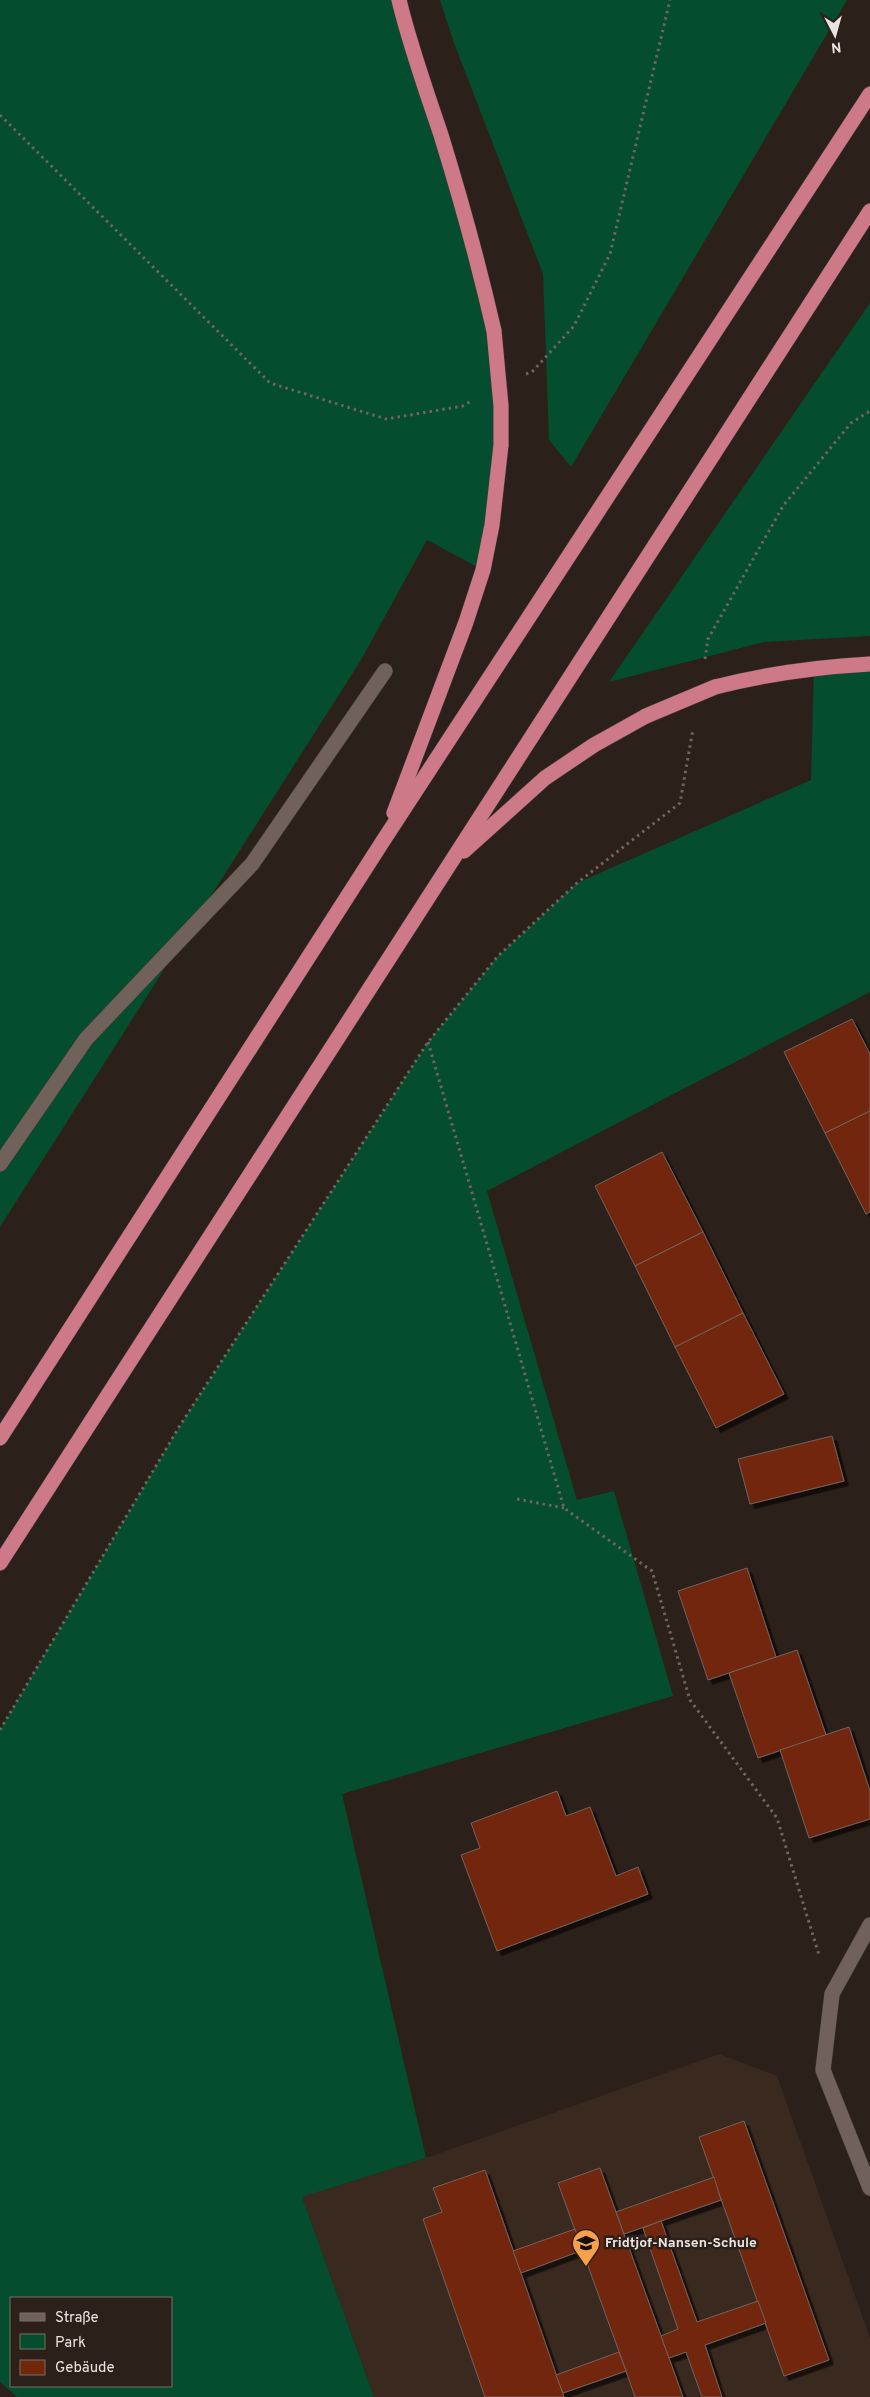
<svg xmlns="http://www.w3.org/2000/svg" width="870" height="2397" font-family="Overpass,sans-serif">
<defs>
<filter id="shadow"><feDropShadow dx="4.5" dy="4.5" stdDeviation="0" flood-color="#0009"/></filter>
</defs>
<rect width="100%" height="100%" fill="#2c201a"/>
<path fill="#3a291f" d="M719,2054l58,22 93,262v59h-496l-72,-200 124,-39z"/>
<g fill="#044d2e" fill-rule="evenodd">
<path d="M0,0h399l80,265 22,141 -18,164 -56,-30 -66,120 -361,567z"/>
<path d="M440,0h407l-276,467 -22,-27 -6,-166 -89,-231z"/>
<path d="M870,303v333l-106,6 -155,40z"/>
<path d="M870,664v328l-383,199 90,309 37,-9 59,205 -331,98 84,364 -124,39 72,200h-357l-17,-15v-652l179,-303 249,-385 70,-86 79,-73 234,-103 3,-112zM11,2298h160v88h-160z"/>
</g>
<g fill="#71270a" stroke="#72635e" filter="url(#shadow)">
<path d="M852,1019l18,35v57l-45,22 -41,-81z"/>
<path d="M870,1111v101l-4,2 -41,-81z"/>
<path d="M662,1152l41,80 -68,34 -40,-80z"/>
<path d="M703,1232l40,81 -68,34 -40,-81z"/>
<path d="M743,1313l41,81 -68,34 -41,-81z"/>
<path d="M832,1436l12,45 -94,23 -12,-45z"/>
<path d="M747,1568l29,89 -68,23 -30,-89z"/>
<path d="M797,1650l29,85 -68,23 -29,-85z"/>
<path d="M849,1727l21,64v28l-61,19 -29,-88z"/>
<path d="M557,1791l9,25 24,-9 26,69 22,-9 10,27 -151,57 -36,-96 19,-7 -9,-25z"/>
<path d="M744,2121l85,239 -45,16 -85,-239z"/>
<path d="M600,2168l69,190 14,39h-48l-9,-26 -68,-188z"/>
<path d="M485,2170l36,103 43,124h-79l-62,-178 19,-7 -9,-24z"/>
<path d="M714,2177l7,23 -97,34 -8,-22z"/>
<path d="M661,2221l36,101 61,-21 8,22 -61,22 17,52h-20l-16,-45 -17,6 -8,-22 17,-7 -35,-101z"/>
<path d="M575,2229l8,21 -62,23 -8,-22z"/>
<path d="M619,2352l7,19 -63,22 -7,-18z"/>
</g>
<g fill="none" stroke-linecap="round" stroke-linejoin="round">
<g stroke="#483e39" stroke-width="16">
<g id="minor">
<path d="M0,1164l86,-125 166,-175 133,-193"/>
<path d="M870,1925l-38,69 -9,76 47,118"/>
</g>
</g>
<g stroke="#483e39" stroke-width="16">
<g id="highway">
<path d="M399,0c11,46 27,90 42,135 20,65 38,130 53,196"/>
<path d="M715,687c51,-13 102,-20 155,-23"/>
<path d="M394,813l72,-191 17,-52 9,-45 9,-80"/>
<path d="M464,851l81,-73 49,-33 52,-29"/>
<path d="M0,1438l383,-597 487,-747"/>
<path d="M0,1563l870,-1352"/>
</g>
</g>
<g stroke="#6f645f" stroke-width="3" stroke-dasharray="2.5 4" stroke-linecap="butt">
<path d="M0,115l270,268 116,36 77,-13 8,-5"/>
<path d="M526,374l6,-2 42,-46 36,-72 60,-254"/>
<path d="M705,659l3,-20 75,-133 68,-83 19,-12"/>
<path d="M428,1042l136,466 88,63 38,129 87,118 42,137"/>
<path d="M517,1499l47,9"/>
<path d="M0,1730l179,-303 249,-385 70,-86 79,-73 103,-80 13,-74"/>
</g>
<use href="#minor" stroke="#70625b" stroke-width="15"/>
<use href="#highway" stroke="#ce7987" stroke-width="15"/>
<g stroke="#483e39" stroke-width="16" stroke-linecap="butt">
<g id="highway-bridge">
<path d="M494,331l7,75v39"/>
<path d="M646,716l69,-29"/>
</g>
</g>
<use href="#highway-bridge" stroke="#ce7987" stroke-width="15"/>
</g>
<defs>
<g id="school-pin" transform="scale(1.4375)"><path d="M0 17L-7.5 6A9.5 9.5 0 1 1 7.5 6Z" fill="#f9a04c" stroke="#2c201a"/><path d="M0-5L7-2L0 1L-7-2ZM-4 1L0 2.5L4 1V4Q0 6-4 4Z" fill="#111"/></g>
</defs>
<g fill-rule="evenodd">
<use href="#school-pin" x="586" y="2243"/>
</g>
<g text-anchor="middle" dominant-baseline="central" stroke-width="5" stroke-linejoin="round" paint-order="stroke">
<g font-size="14" font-weight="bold" fill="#ebe3df" stroke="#2c201a" text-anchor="start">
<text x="605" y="2243">Fridtjof-Nansen-Schule</text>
</g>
</g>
<rect x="10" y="2297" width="162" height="90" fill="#2c201a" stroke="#786e69"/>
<rect x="20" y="2313" width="25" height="8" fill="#70625b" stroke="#786e69"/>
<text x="55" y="2322" font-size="15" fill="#ebe3df">Straße</text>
<rect x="20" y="2334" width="25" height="15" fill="#044d2e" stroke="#786e69"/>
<text x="55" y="2347" font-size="15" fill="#ebe3df">Park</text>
<rect x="20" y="2360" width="25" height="15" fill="#71270a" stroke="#786e69"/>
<text x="55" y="2372" font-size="15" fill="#ebe3df">Gebäude</text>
<g transform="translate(835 35) rotate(174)" stroke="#2c201a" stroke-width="4" paint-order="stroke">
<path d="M0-4L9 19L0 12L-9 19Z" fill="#ebe3df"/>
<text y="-8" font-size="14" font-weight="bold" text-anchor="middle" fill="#ebe3df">N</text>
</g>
</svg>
